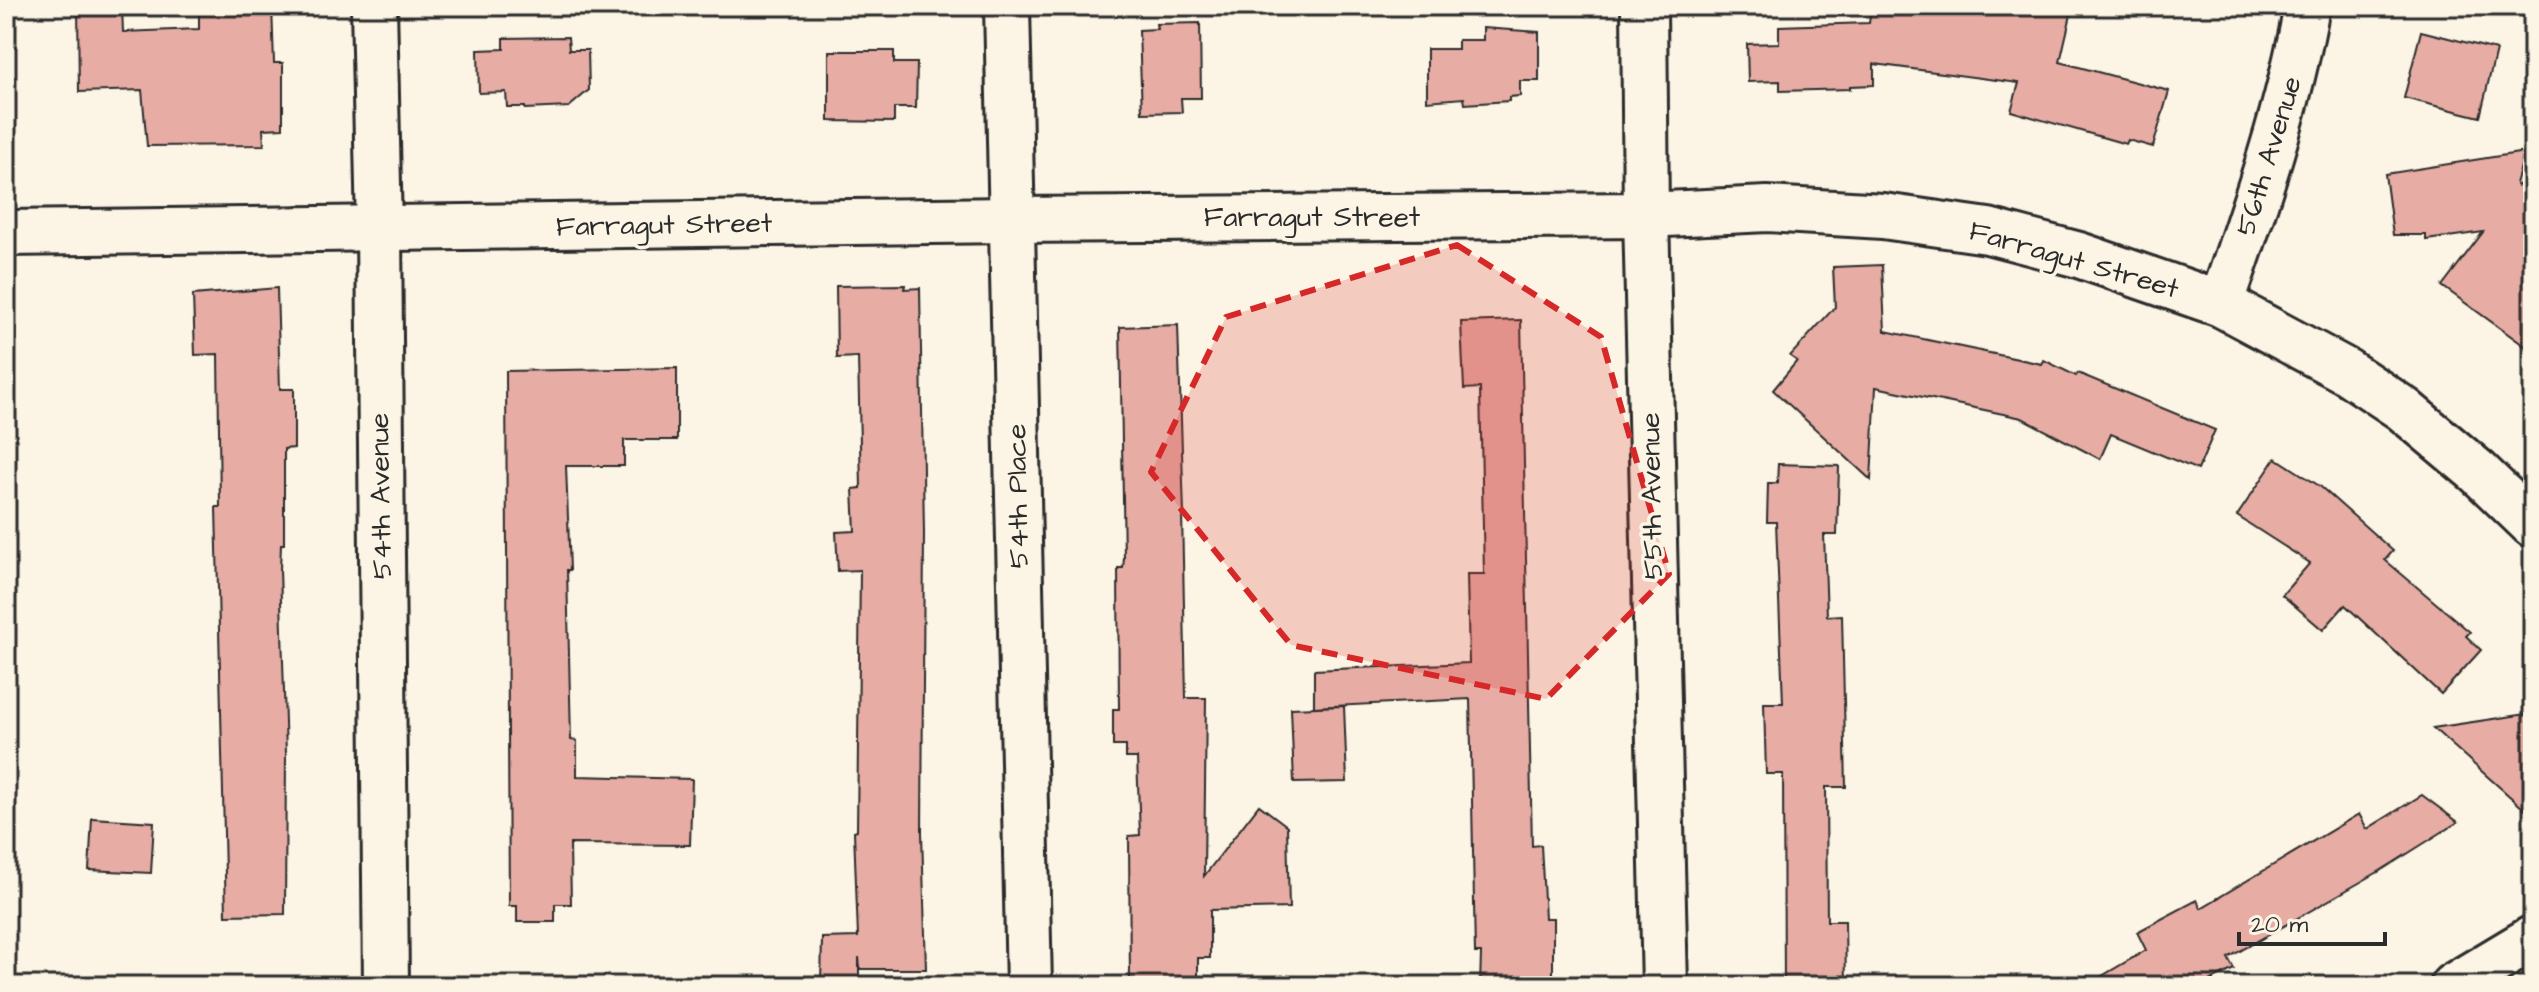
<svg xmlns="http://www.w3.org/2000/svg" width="2539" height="992" font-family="'Architects Daughter',sans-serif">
<rect width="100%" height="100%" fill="#fcf5e5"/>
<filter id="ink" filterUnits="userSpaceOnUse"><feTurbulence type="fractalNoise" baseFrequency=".0125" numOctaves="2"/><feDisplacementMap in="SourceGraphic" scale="16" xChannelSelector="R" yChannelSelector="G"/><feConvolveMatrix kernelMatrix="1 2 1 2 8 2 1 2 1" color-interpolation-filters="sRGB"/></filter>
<g filter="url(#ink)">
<g fill="#e7ada4" stroke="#2b2b2b" stroke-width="2">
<path d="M122,6l1,26 76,-3v-23h73l2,57h9v65l-20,1 1,16 -117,1 -5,-56 -63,2 -1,-85z"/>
<path d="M1871,6h202l-13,56 109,29 -16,56 -25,-7 -2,4 -115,-33 8,-28 -145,-19v21l-24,1v3l-70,2v-10l-32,1 -1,-38 32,-1v-17l90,-3z"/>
<path d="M1200,23l1,75h-20l1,14 -40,1 -3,-83 18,-1 -1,-5z"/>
<path d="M1483,28l56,4v49h-19v15l-11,1v4l-44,3 -1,-6 -37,3v-52h31v-9h25z"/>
<path d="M2421,31l75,19 -16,67 -76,-19z"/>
<path d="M568,37l1,13h19l1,40 -20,17 -44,2v-2h-18l-1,-15 -27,1 -1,-43 26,-1v-11z"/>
<path d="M829,51h65v12h23l-1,45h-22v14l-65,-1z"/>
<path d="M2525,152l-9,32 2,2 15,-20v186l-91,-66 41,-54 -57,8v-5h-33l-8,-61z"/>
<path d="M1882,265l3,66 157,33 2,-4 32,16 2,-3 137,57 -17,40 -87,-36 -11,25 -78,-41 -146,-31 -5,93 -98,-90 24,-29 -7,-5 45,-49 -2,-40z"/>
<path d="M905,285l-1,4 16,-1 4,245 -2,300 4,136h-66l-1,-12v27h-38l1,-46 36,-1 -4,-106 3,-1 3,-260 -22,1 -2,-39 19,-1 -2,-42 8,-1 -3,-131 -21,1 -1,-72z"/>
<path d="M277,288l3,101h14v59l-10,1v95h-3l-1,26 6,183 -1,161 -59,1 -10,-408h4l-2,-153 -23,1 -2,-60z"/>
<path d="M1521,320l11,526 9,-1 4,73h8v68h-73l1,-33h-6l-5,-254 -156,8v-37l155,-7 -2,-89h17l-4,-186 -16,1 -3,-67z"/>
<path d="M1178,325l6,189h-2l4,184h20l-2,178 55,-71 28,21 2,82 -79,2v48h-12v28h-68l-1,-150 11,-1 -3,-77h-11v-12h-13v-37h6l-1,-141h5l1,-10 -4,-231z"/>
<path d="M677,368v72h-53v26h-58l4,104h-3l4,170 6,1v35l115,3 -2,66 -120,-1 1,60h-16v18h-38v-16h-8l-3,-535z"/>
<path d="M2276,458l45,29 72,64 -8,9 85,72 -4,4 15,14 -40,44 -96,-89 -22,25 -41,-35 28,-32 -73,-47z"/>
<path d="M1778,464l61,2 -2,69h-13l3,81 15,-1 4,172h-20l1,134h18l1,65h-62l-1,-212h-17l-2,-71h19l-7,-181h-9l1,-39h9z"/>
<path d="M1344,706l3,76 -53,1 -3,-75z"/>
<path d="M2533,713v104l-100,-89z"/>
<path d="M2422,795l36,27 -78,49 -152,87 6,11 -34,17h-115l61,-36 -9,-18 60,-32 4,8 158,-94 8,15z"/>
<path d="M92,818l62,4 -3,51 -62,-3z"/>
</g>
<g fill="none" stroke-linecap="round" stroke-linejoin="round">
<g stroke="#2b2b2b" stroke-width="50">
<g id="street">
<path d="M374,6l5,224 7,756"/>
<path d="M1007,6l22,980"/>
<path d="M1644,6l2,209 19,771"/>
<path d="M6,233l1006,-13 634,-5 121,-6 116,7 105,15 91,24 142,49 125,67 57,38 75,63 55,53"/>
<path d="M2221,304c34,-98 68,-196 86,-298"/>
</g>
</g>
<g stroke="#2b2b2b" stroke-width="50">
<path id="secondary" d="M2453,986l80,-48"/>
</g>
<use href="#street" stroke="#fcf5e5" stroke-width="44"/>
<use href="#secondary" stroke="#fcf5e5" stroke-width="44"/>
</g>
</g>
<path fill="#d62828" fill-opacity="0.2" stroke="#d62828" stroke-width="6" stroke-dasharray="16 10" stroke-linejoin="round" d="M1457,245l144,92 68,237 -123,125 -255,-54 -140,-173 75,-155z"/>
<g text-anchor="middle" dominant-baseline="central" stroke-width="7" stroke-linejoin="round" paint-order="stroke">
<g font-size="28" fill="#2b2b2b" stroke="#fcf5e5">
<text transform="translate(2269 156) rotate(-73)">56th Avenue</text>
<text x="1312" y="217">Farragut Street</text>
<text transform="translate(664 225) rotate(-1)">Farragut Street</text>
<text transform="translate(2074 260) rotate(16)">Farragut Street</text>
<text transform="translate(381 496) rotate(-91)">54th Avenue</text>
<text transform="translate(1018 496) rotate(-91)">54th Place</text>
<text transform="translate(1652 496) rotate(-91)">55th Avenue</text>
</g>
</g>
<rect width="2539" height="992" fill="none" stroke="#fcf5e5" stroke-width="32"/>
<rect x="16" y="16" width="2507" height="960" fill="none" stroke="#2b2b2b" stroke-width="3" filter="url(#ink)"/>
<path d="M2239 932v12h146v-12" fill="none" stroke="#2b2b2b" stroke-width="4"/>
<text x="2251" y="932" font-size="24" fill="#2b2b2b" stroke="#fcf5e5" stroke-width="6" paint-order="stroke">20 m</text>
</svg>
